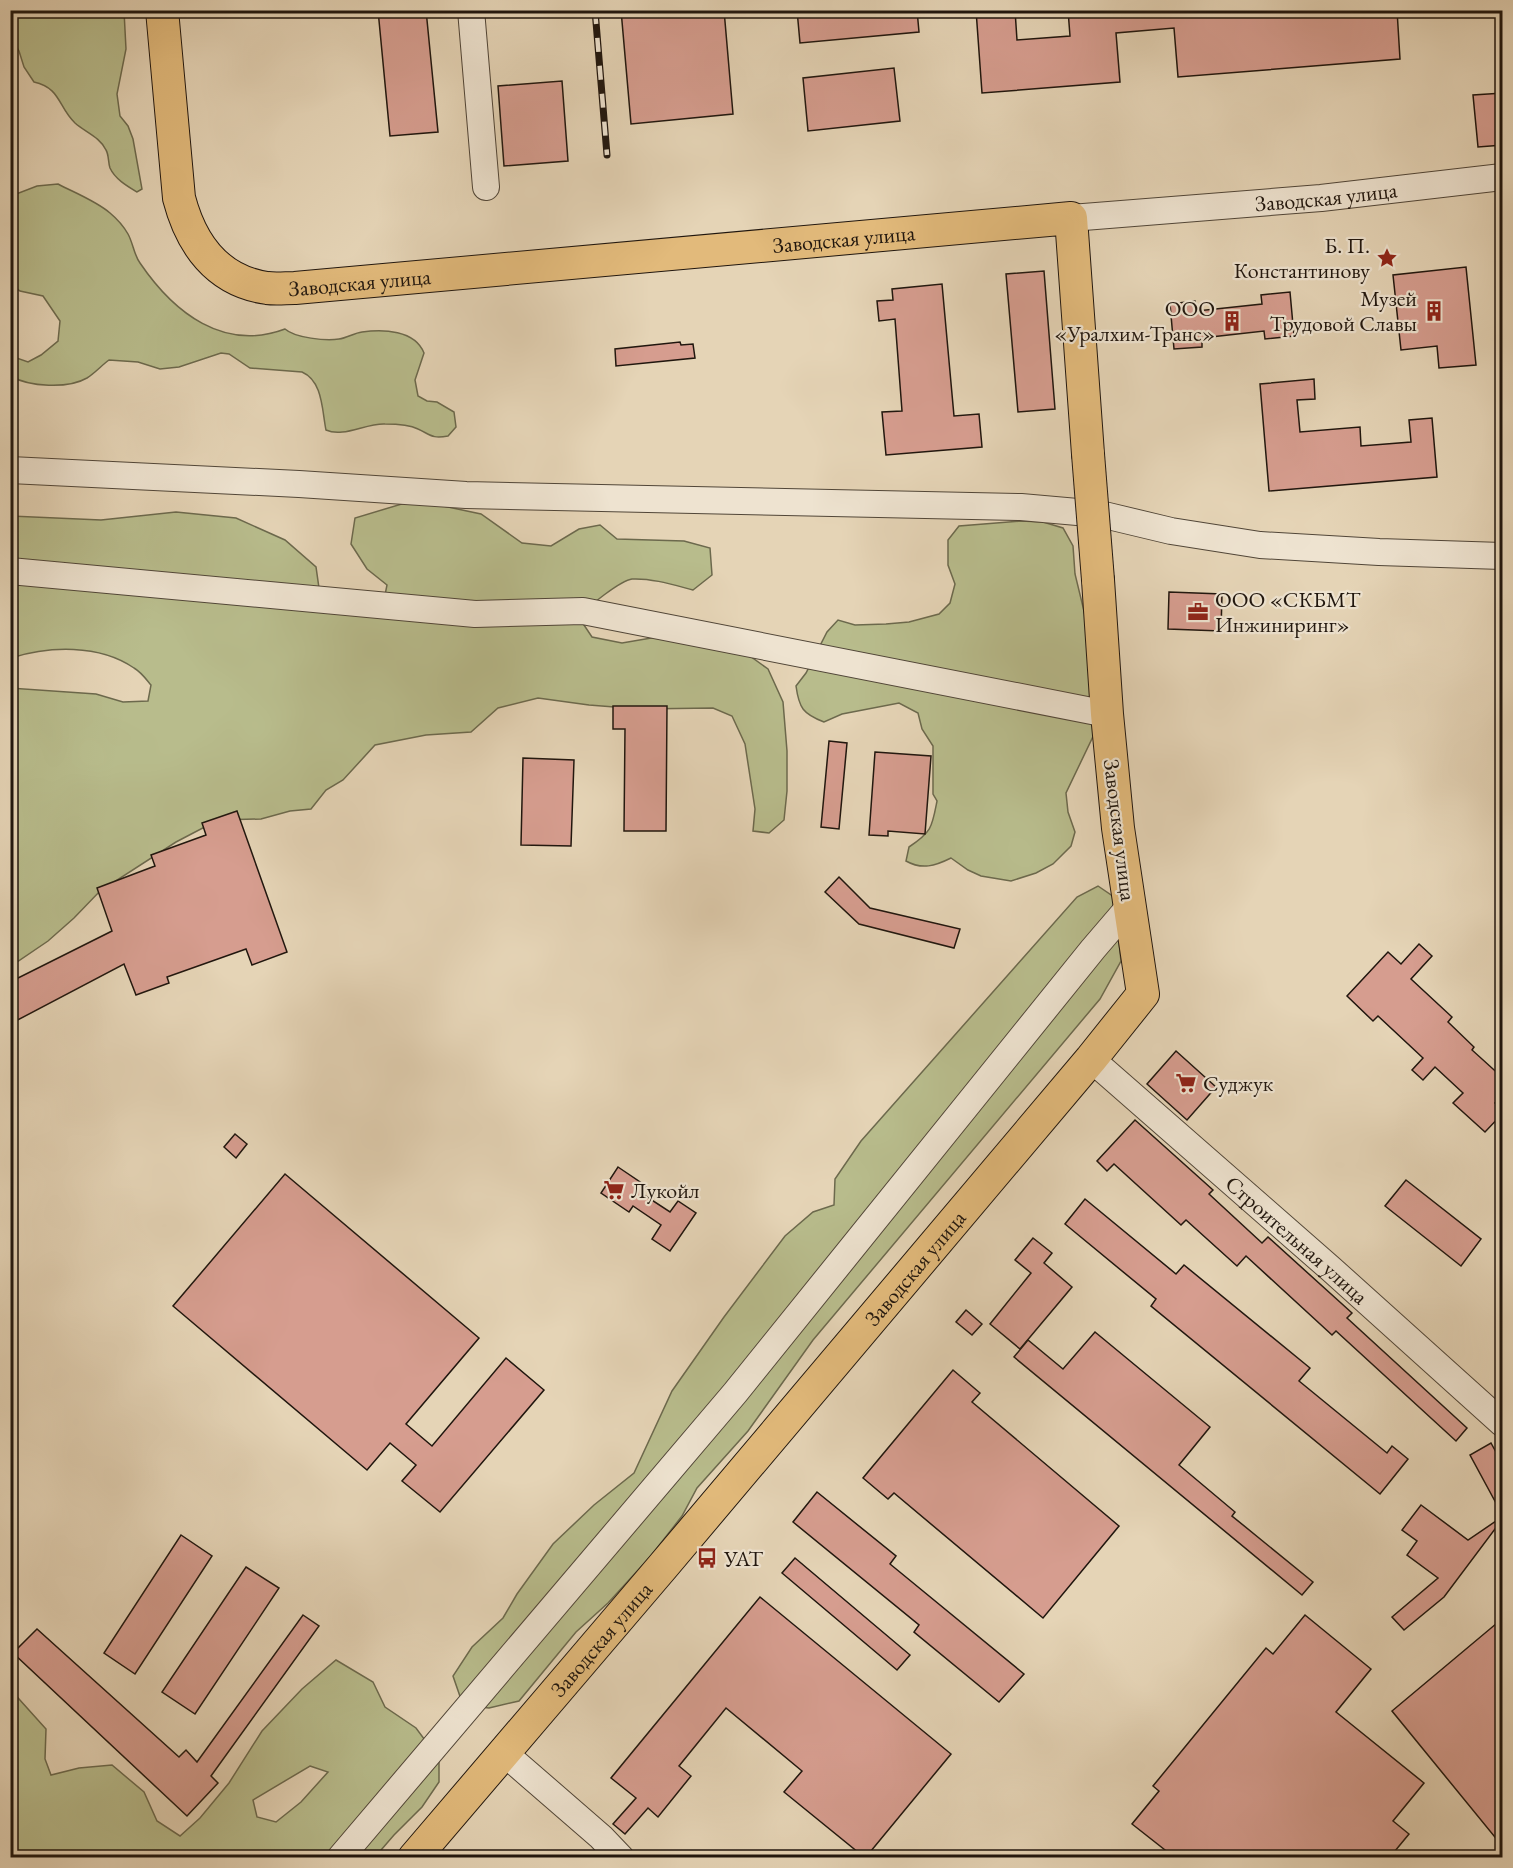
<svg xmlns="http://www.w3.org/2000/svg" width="1513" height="1868" font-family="'EB Garamond',serif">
<rect width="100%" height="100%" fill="#e5d4b6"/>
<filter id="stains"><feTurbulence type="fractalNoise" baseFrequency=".00333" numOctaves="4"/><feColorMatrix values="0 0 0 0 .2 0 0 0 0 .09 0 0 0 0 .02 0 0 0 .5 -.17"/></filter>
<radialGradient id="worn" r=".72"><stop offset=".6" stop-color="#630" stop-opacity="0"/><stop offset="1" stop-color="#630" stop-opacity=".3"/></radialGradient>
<g fill="#b8bc8c" stroke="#6c694d" stroke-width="1.5" fill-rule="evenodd">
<path d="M11,10l113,1 2,38 -9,45 3,22 8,10 5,13 9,50 -5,3c-10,-6 -22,-13 -27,-24 -2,-6 -1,-13 -4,-18 -6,-13 -21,-18 -31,-27 -17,-16 -14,-35 -41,-41l-10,-15 -5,-16 -8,-14z"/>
<path d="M58,184c17,9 38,17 52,29 6,5 14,14 18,21 5,9 6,21 12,29 34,50 84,89 145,66 10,9 41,12 54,10 8,-1 15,-6 23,-7 21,-3 53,-2 62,21l-9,27 3,16 9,5 10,1 17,10 2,15 -8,9c-16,3 -17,-1 -30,-7 -8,-4 -24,-5 -33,-5 -19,-1 -42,14 -59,6 -4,-19 -3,-49 -24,-58l-52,-4 -21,-14 -8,-1 -42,14 -19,2 -22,-7 -29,-2c-7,5 -14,13 -22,18 -19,11 -58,9 -76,-2v-20l17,6 13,-7 17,-14 2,-20 -17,-25 -23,-5 -9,-7v-88l26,-10z"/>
<path d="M415,500l66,14 41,29 29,3 28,-17 21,-4 17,14 67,2 26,7 2,27 -19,15c-19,-5 -41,-12 -61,-11 -11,1 -44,28 -54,37l14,21 30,6 35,-6 90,17 21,15 15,33 4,49v40l-3,29 -15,13 -16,-2 2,-22 -10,-65 -13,-28 -19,-8 -73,1 -51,-4 -51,-7 -40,10 -27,24 -45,3 -51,10 -32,35 -17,10 -15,19 -21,2 -29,8 -43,1 -42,22 -76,49 -26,27 -26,23 -37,25 -1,-278 86,6 27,8 25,-1 3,-16c-5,-6 -10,-13 -17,-17 -35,-24 -85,-22 -123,-10v-142l90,4 75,-8 60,6 49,22 31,27 5,35 61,8 5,-25 -20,-16 -16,-25 4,-26z"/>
<path d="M1021,521l22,1 20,6 10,18 2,28 16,66 8,84 -33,69 2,19 7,20 -4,14 -18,18 -17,9 -25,8 -30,-5 -13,-6 -17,-12c-16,8 -29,12 -45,3l3,-14c23,-15 23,-20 28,-46l-4,-7v-48l-11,-17 -4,-16 -19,-10 -57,11 -18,8c-21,-8 -25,-14 -28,-36l10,-13 21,-41 11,-12 17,5 31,-1 23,-2 30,-8 11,-11 5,-19 -7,-19v-25l11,-14z"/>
<path d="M1098,886l16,11 7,64 -21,38 -287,341 -65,91 -51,57 -15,28 -32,41 -42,46 -32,29 -57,69 -30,7 -26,-3 -10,-29 19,-29 31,-29 14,-24 36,-50 41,-39 40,-32 38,-82 52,-74 61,-81 28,-24 21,-7 1,-26 26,-38 216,-244z"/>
<path d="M336,1660l37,22 12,25 31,21 23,31v23l-17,25 -28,28 -19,22h-364l-1,-168 36,40 -1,30 6,16 28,-7 33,-3 32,27 13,29 23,15 20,-18 29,-35 33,-52 40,-42zM310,1766l18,6 -27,30 -25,20 -19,-5 -4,-17z"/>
</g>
<g fill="#d69d8f" stroke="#20160e" stroke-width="1.5">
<path d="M378,10h48l12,122 -48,4z"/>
<path d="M621,10h103l9,104 -102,10z"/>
<path d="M797,10h120l2,22 -119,11z"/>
<path d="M976,10h39l2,30 53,-4 -2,-26h329l3,49 -222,18 -4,-49 -58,5 4,49 -138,11z"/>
<path d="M894,68l6,53 -92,10 -5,-53z"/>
<path d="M562,81l6,80 -64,5 -6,-80z"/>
<path d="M1503,93v52l-25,2 -5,-52z"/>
<path d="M1466,267l10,98 -37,3 -2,-22 -36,4 -8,-75z"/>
<path d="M1044,271l11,138 -37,3 -12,-138z"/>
<path d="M942,284l12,132 25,-2 3,33 -96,8 -4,-43 20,-1 -7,-92 -16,2 -2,-20 16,-1 -1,-11z"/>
<path d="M1290,292l4,44 -29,3 -1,-8 -62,7v9l-28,2 -4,-45 25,-3 2,10 65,-7 -1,-9z"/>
<path d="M680,342l1,3 12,-1 2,14 -79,8 -1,-17z"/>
<path d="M1314,379l1,20 -18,1 3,32 60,-5 1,19 50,-4 -2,-22 23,-2 5,59 -168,14 -9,-107z"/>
<path d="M1169,592l53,2 -1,37 -53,-2z"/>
<path d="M613,706h54l-1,125h-42l1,-102h-12z"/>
<path d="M829,741l18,2 -8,86 -18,-2z"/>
<path d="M875,752l56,4 -6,78 -37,-3v5l-19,-1z"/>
<path d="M523,758l51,2 -3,86 -50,-1z"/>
<path d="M237,811l50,141 -35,13 -6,-16 -79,28 2,6 -33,12 -12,-31 -114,60v-42l102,-51 -15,-43 58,-22 -4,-11 55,-20 -4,-12z"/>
<path d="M839,877l31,31 90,21 -6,19 -95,-24 -34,-32z"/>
<path d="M1419,944l13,12 -21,23 41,38 -4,5 26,25 -2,3 31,28v17l-8,8 8,7v3l-18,19 -32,-29 10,-10 -28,-26 -12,13 -11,-10 11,-12 -45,-42 -5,5 -26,-25 41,-44 13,12z"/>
<path d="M1176,1051l40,36 -29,33 -40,-36z"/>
<path d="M1135,1120l78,70 -4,4 53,49 6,-6 84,76 -5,5 120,110 -11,13 -120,-110 -4,4 -86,-79 -9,10 -51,-46 -5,5 -67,-61 -7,7 -10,-10z"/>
<path d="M235,1134l12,10 -11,14 -12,-11z"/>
<path d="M618,1167l28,19 -5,7 29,19 8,-11 18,12 -26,38 -18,-12 9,-14 -28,-19 -4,6 -28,-19z"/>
<path d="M285,1174l194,164 -73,86 26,22 74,-88 38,32 -104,122 -38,-31 14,-16 -26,-22 -23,27 -194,-164z"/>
<path d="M1406,1180l75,59 -20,27 -76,-60z"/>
<path d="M1085,1199l91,75 8,-9 126,103 -11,13 88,72 5,-7 16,13 -28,35 -229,-188 5,-7 -91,-75z"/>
<path d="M1033,1238l19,15 -8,10 28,24 -52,62 -30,-25 41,-51 -16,-13z"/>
<path d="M966,1310l16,14 -10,11 -16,-13z"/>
<path d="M1095,1332l115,95 -31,38 56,47 -3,4 81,66 -11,13 -288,-238 14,-17 35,29z"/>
<path d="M953,1370l27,23 -8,9 147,124 -76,92 -149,-125 -6,6 -25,-21z"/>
<path d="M1491,1443l12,22v51l-33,-61z"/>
<path d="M817,1492l79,64 -6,8 134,110 -25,28 -85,-70 5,-7 -126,-103z"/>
<path d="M1421,1505l47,35 31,-21 2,2 -57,76 -40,33 -12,-13 46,-39 -31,-23 10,-14 -15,-11z"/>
<path d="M181,1535l31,21 -77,118 -31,-21z"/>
<path d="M795,1558l115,97 -13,15 -115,-97z"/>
<path d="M246,1567l33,21 -84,126 -33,-22z"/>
<path d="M760,1597l191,157 -85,103h-2l-80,-65 18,-21 -76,-63 -47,58 12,10 -33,41 -10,-9 -23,26 -12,-10 23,-26 -25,-20z"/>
<path d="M303,1615l16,11 -108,150 7,7 -31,33 -174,-163 24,-24 142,128 7,-7 11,12z"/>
<path d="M1305,1615l66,54 -35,43 88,71 -31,38 16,13 -19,23h-216l-42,-33 27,-33 -6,-5 113,-138 7,6z"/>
<path d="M1503,1618v229l-111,-136z"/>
</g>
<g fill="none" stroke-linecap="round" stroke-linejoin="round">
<g stroke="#514638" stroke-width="28">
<g id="minor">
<path d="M471,10l15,177"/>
<path id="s1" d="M1071,218l250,-20 181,-21"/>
<path d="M10,470l289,14 167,11 555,12 79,7 71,17 89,14 119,7 123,4"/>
<path d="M10,571l465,43 108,-3 524,103"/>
<path id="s2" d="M1091,1059l240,210 171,154"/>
<path d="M503,1752l98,85 20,21"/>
<path d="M340,1858l395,-465 358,-444 36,-42"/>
</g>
</g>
<g stroke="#20160e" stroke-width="34">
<g id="major">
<path id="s3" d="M162,10l17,188c12,46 38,83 88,90 9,1 19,0 28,0l776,-70 17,236"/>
<path id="s4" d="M414,1858l250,-293 427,-506 52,-65 -25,-166 -11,-114 -9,-134"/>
</g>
</g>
<use href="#minor" stroke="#eee3d0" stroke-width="26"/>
<use href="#major" stroke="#e2ba7b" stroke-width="32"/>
<g stroke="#20160e" stroke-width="7">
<path id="rail" d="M595,10l12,145"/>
</g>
<use href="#rail" stroke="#eee3d0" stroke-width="4.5" stroke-dasharray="14" stroke-linecap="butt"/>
<g stroke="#20160e" stroke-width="34" stroke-linecap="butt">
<path id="major-bridge" d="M1088,454l10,126"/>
</g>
<use href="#major-bridge" stroke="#e2ba7b" stroke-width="32"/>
</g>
<defs>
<g id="sight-bare" transform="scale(1.62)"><path d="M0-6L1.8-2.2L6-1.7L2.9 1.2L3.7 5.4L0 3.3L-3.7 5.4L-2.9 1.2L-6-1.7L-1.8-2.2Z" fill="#8f2418" stroke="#eee3d0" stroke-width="2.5" paint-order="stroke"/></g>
<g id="building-bare" transform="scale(1.62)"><path d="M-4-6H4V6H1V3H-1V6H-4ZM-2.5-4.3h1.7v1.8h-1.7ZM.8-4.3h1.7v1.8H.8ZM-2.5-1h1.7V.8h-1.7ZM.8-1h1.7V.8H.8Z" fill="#8f2418" stroke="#eee3d0" stroke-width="2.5" paint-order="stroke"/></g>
<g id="office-bare" transform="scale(1.62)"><path d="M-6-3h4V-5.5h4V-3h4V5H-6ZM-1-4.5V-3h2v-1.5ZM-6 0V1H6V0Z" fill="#8f2418" stroke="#eee3d0" stroke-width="2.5" paint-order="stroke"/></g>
<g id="supermarket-bare" transform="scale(1.62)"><path d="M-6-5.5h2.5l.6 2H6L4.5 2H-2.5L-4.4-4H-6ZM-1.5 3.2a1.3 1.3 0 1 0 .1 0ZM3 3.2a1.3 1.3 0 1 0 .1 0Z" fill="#8f2418" stroke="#eee3d0" stroke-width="2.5" paint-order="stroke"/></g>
<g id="bus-bare" transform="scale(1.62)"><path d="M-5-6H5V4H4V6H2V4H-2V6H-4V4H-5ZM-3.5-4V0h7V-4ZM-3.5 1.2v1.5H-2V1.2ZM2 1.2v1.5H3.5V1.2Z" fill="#8f2418" stroke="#eee3d0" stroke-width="2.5" paint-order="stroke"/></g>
</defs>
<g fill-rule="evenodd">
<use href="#sight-bare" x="1387" y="258"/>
<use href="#building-bare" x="1434" y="311"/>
<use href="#building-bare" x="1232" y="321"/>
<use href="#office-bare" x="1198" y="612"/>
<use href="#supermarket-bare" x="1186" y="1083"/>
<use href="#supermarket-bare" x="614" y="1190"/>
<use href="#bus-bare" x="707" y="1558"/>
</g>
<g text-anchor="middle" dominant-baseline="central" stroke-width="4.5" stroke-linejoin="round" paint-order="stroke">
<g font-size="22" fill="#20160e" stroke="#eee3d0">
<text stroke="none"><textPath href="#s1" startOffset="256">Заводская улица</textPath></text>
<text stroke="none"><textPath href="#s3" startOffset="902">Заводская улица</textPath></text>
<text stroke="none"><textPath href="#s3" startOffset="416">Заводская улица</textPath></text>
<text transform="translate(1120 830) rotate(83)">Заводская улица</text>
<text stroke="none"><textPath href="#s2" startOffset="274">Строительная улица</textPath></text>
<text stroke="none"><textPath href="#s4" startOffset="774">Заводская улица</textPath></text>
<text stroke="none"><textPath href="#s4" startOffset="288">Заводская улица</textPath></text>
</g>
<g font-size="22" fill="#20160e" stroke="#eee3d0" text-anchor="start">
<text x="1370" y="245" text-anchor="end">Б. П.<tspan x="1370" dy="25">Константинову</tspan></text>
<text x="1417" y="298" text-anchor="end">Музей<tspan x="1417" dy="25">Трудовой Славы</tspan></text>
<text x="1215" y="308" text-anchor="end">ООО<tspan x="1215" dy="25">«Уралхим-Транс»</tspan></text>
<text x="1215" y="599">ООО «СКБМТ<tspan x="1215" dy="25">Инжиниринг»</tspan></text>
<text x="1203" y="1083">Суджук</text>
<text x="631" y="1190">Лукойл</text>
<text x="724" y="1558">УАТ</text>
</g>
</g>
<rect width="1513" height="1868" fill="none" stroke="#e5d4b6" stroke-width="36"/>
<rect x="12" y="12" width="1489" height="1844" fill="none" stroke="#20160e" stroke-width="3"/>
<rect x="18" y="18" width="1477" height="1832" fill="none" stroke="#20160e" stroke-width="1.5"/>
<rect width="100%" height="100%" filter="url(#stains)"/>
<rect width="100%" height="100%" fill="url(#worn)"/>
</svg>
